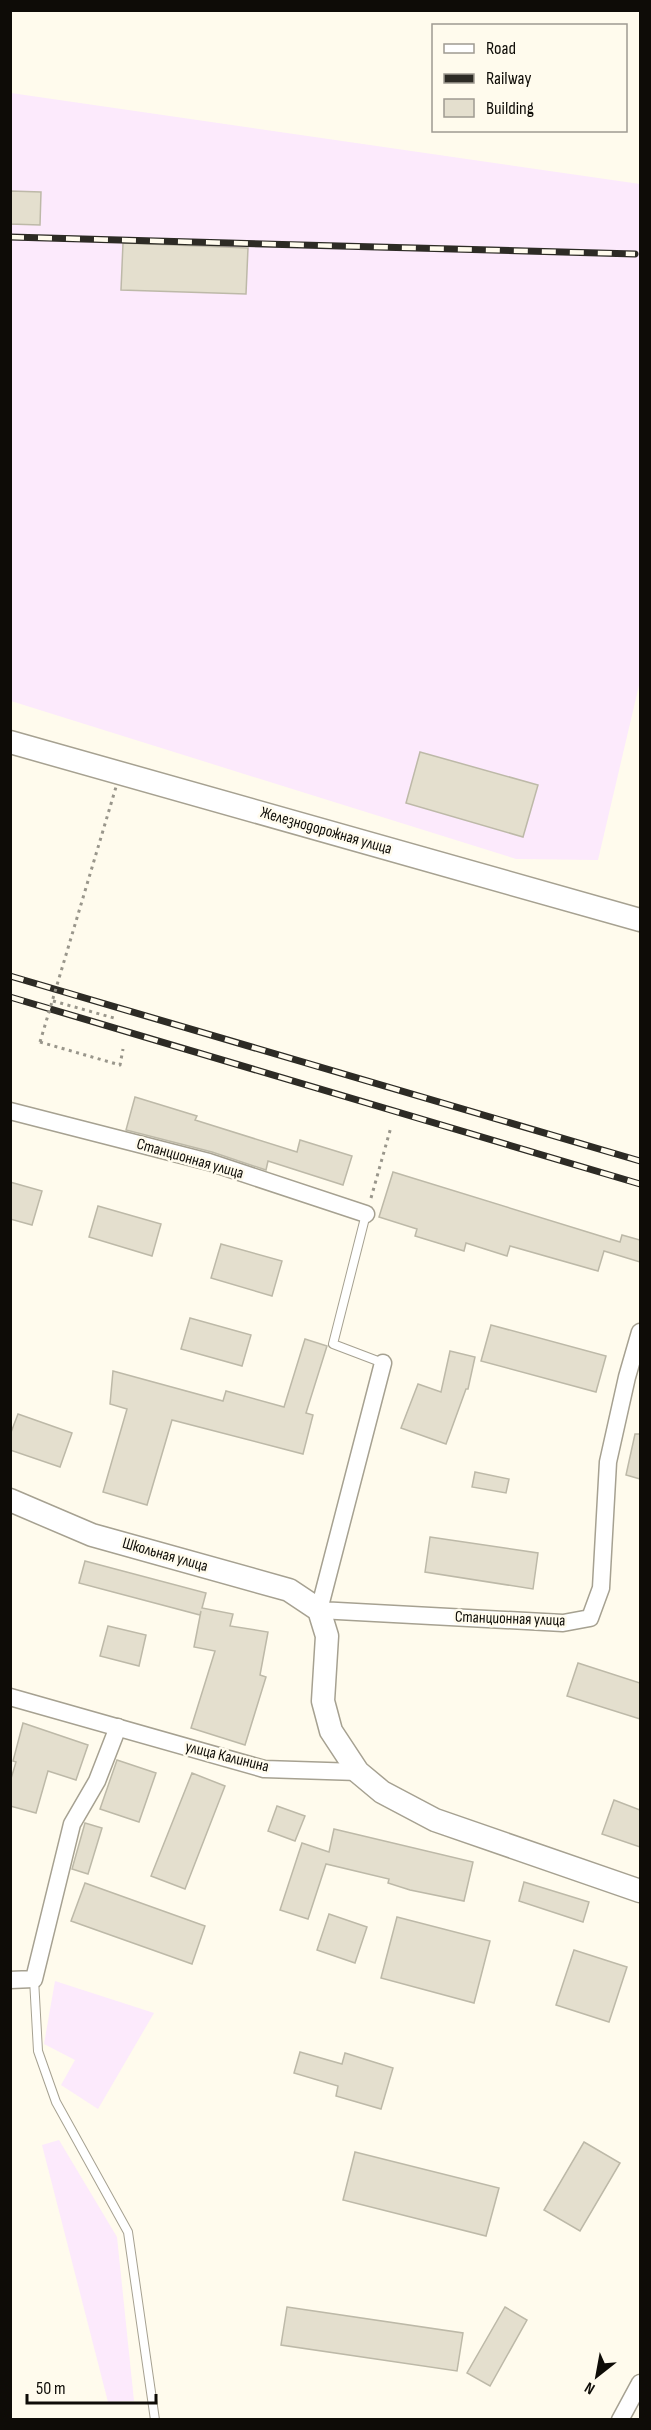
<svg xmlns="http://www.w3.org/2000/svg" width="651" height="2430" font-family="'Sofia Sans Condensed',sans-serif">
<rect width="100%" height="100%" fill="#fffbed"/>
<g fill="#fceafc">
<path d="M11,93l629,91v497l-42,179 -82,-1 -505,-158z"/>
<path d="M55,1981l99,32 -56,96 -37,-24 14,-25 -31,-16z"/>
<path d="M59,2140l58,97 17,164 -26,1 -66,-257z"/>
</g>
<g fill="#e4dfce" stroke="#bdb9a8" stroke-width="1.5">
<path d="M10,191l31,1 -1,33 -30,-1z"/>
<path d="M123,243l125,5 -2,46 -125,-4z"/>
<path d="M420,752l118,33 -15,52 -117,-34z"/>
<path d="M135,1097l62,19 -2,4 102,32 3,-12 52,16 -9,29 -75,-24 -2,9 -54,-18 -86,-22z"/>
<path d="M393,1172l227,70 2,-7 18,5v22l-36,-11 -6,20 -88,-25 -3,10 -41,-13 -2,8 -49,-15 2,-7 -38,-12z"/>
<path d="M10,1182l32,9 -10,34 -22,-6z"/>
<path d="M98,1206l63,18 -9,32 -63,-19z"/>
<path d="M221,1244l61,17 -10,35 -61,-18z"/>
<path d="M190,1318l61,17 -9,31 -61,-17z"/>
<path d="M491,1325l115,31 -10,36 -115,-31z"/>
<path d="M305,1339l22,7 -21,67 7,2 -10,39 -131,-34 -25,85 -44,-13 24,-83 -17,-5 3,-33 110,30 3,-10 58,16z"/>
<path d="M450,1351l25,6 -7,32h-2l-20,55 -45,-16 17,-44 23,8z"/>
<path d="M18,1414l54,19 -12,34 -50,-17v-15z"/>
<path d="M635,1434h5v45l-14,-4z"/>
<path d="M475,1472l34,7 -3,14 -34,-6z"/>
<path d="M430,1537l108,16 -5,36 -108,-17z"/>
<path d="M85,1561l121,32 -4,15 31,6 -3,12 38,6 -8,43 6,2 -21,68 -54,-17 24,-77 -21,-4 7,-36 -1,4 -121,-32z"/>
<path d="M108,1626l38,9 -7,31 -39,-10z"/>
<path d="M578,1663l62,20v36l-73,-23z"/>
<path d="M23,1723l65,22 -12,35 -28,-9 -12,42 -26,-7v-24l6,-20 -3,-1z"/>
<path d="M117,1760l39,13 -17,49 -39,-13z"/>
<path d="M192,1773l33,13 -40,103 -34,-13z"/>
<path d="M614,1800l26,10v37l-38,-13z"/>
<path d="M277,1806l28,10 -10,25 -27,-10z"/>
<path d="M85,1823l17,5 -14,46 -16,-5z"/>
<path d="M334,1829l139,33 -9,39 -54,-11 -22,-7 1,-4 -63,-15 -18,55 -28,-9 22,-67 27,9z"/>
<path d="M524,1882l65,20 -6,20 -64,-21z"/>
<path d="M85,1883l120,43 -13,38 -121,-43z"/>
<path d="M329,1914l38,13 -12,36 -38,-13z"/>
<path d="M397,1917l93,24 -16,62 -93,-25z"/>
<path d="M574,1950l53,17 -18,55 -53,-17z"/>
<path d="M300,2052l42,12 3,-11 48,15 -12,41 -45,-13 2,-10 -44,-13z"/>
<path d="M584,2142l36,21 -40,68 -36,-21z"/>
<path d="M355,2152l144,36 -13,48 -143,-36z"/>
<path d="M287,2307l176,26 -6,38 -176,-26z"/>
<path d="M505,2307l22,13 -37,66 -23,-13z"/>
</g>
<g fill="none" stroke-linecap="round" stroke-linejoin="round">
<g stroke="#a6a191" stroke-width="10">
<g id="lane">
<path d="M366,1214l-33,130 50,19"/>
<path d="M34,1979l4,72 18,51 72,130 27,188"/>
</g>
</g>
<g stroke="#a6a191" stroke-width="19">
<g id="street">
<path d="M10,1111l199,51 157,52"/>
<path d="M383,1363l-64,247 244,13 27,-5 11,-30 7,-126 19,-85 13,-45"/>
<path d="M10,1697l254,72 94,3"/>
<path d="M10,1980l24,-1 38,-155 25,-43 21,-54"/>
<path d="M620,2420l20,-37"/>
</g>
</g>
<g stroke="#a6a191" stroke-width="25">
<g id="secondary">
<path d="M10,742l630,178"/>
<path d="M10,1500l82,35 197,55 30,20 8,26 -4,65 8,30 27,41 24,20 53,28 205,71"/>
</g>
</g>
<g stroke="#99968b" stroke-width="3" stroke-dasharray="3 4.5" stroke-linecap="butt">
<path d="M53,1001l61,17"/>
<path d="M40,1042l80,23 3,-16"/>
<path d="M371,1198l20,-71"/>
</g>
<use href="#lane" stroke="#fff" stroke-width="8"/>
<use href="#street" stroke="#fff" stroke-width="16"/>
<use href="#secondary" stroke="#fff" stroke-width="22"/>
<g stroke="#2d2b25" stroke-width="7">
<g id="rail">
<path d="M10,237l625,17"/>
<path d="M10,976l630,185"/>
<path d="M10,997l630,187"/>
</g>
</g>
<use href="#rail" stroke="#fffbed" stroke-width="4.5" stroke-dasharray="14" stroke-linecap="butt"/>
<path stroke="#99968b" stroke-width="3" stroke-dasharray="3 4.5" stroke-linecap="butt" d="M40,1042l76,-255"/>
</g>
<g text-anchor="middle" dominant-baseline="central" stroke-width="5" stroke-linejoin="round" paint-order="stroke">
<g font-size="16" fill="#0e0c07" stroke="#fffbed">
<text transform="translate(326 831) rotate(16)">Железнодорожная улица</text>
<text transform="translate(190 1159) rotate(16)">Станционная улица</text>
<text transform="translate(165 1555) rotate(16)">Школьная улица</text>
<text transform="translate(510 1619) rotate(2)">Станционная улица</text>
<text transform="translate(227 1757) rotate(14)">улица Калинина</text>
</g>
</g>
<rect width="651" height="2430" fill="none" stroke="#0e0c07" stroke-width="24"/>
<rect x="432" y="24" width="195" height="108" fill="#fffbed" stroke="#9f9b91" stroke-width="1.5"/>
<rect x="444" y="44" width="30" height="9" fill="#ffffff" stroke="#9f9b91" stroke-width="1.5"/>
<text x="486" y="54" font-size="18" fill="#0e0c07">Road</text>
<rect x="444" y="74" width="30" height="9" fill="#2d2b25" stroke="#9f9b91" stroke-width="1.5"/>
<text x="486" y="84" font-size="18" fill="#0e0c07">Railway</text>
<rect x="444" y="99" width="30" height="18" fill="#e4dfce" stroke="#9f9b91" stroke-width="1.5"/>
<text x="486" y="114" font-size="18" fill="#0e0c07">Building</text>
<g transform="translate(597 2376) rotate(211)" stroke="#fffbed" stroke-width="4.5" paint-order="stroke">
<path d="M0-4.5L10 22L0 15L-10 22Z" fill="#0e0c07"/>
<text y="-9" font-size="16" font-weight="bold" text-anchor="middle" fill="#0e0c07">N</text>
</g>
<path d="M27 2394v9h129v-9" fill="none" stroke="#0e0c07" stroke-width="3"/>
<text x="36" y="2394" font-size="18" fill="#0e0c07" stroke="#fffbed" stroke-width="4.5" paint-order="stroke">50 m</text>
</svg>
